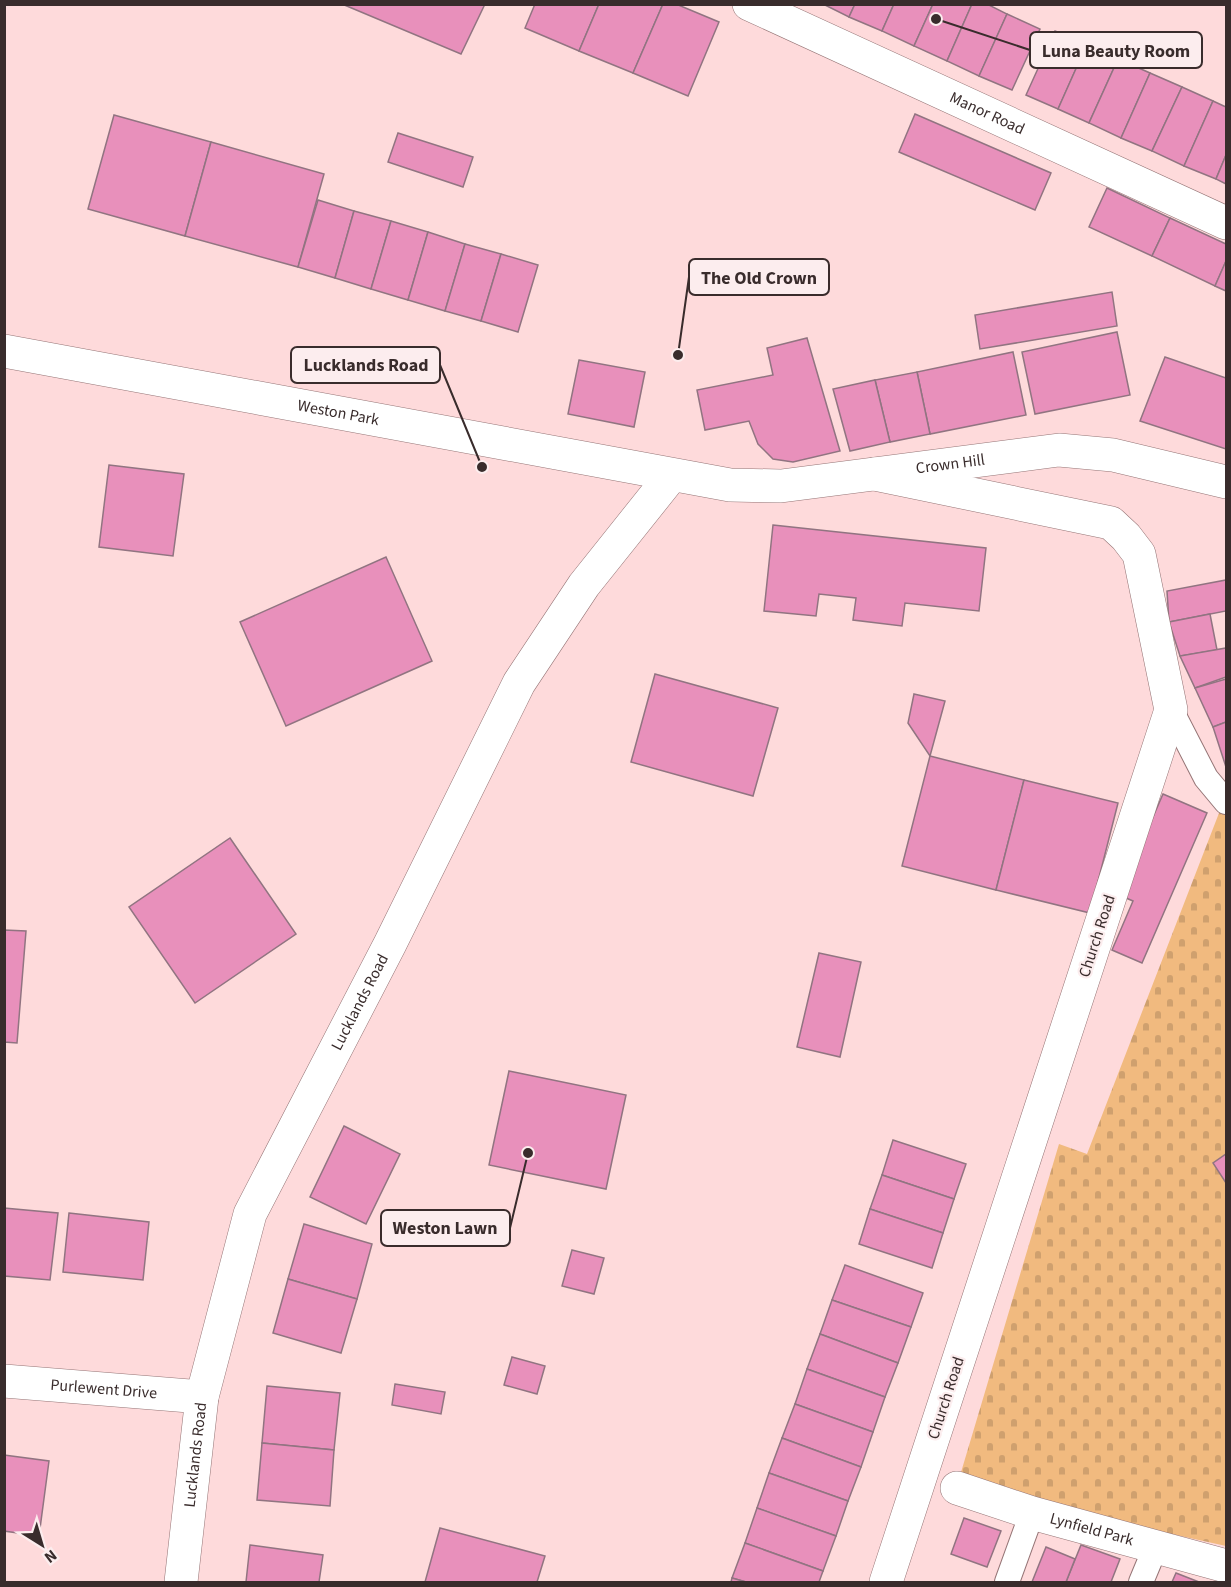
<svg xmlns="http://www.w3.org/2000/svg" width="1231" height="1587" font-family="'Source Sans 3',sans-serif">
<defs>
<pattern id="cemetery-stones" width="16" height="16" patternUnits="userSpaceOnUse" patternTransform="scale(1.5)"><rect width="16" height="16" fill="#f1ba7f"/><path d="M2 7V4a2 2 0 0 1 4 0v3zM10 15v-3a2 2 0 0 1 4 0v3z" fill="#cfa06e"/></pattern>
</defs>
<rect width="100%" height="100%" fill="#fedadb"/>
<path fill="url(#cemetery-stones)" d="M1226,795v751l-59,-13 -208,-54 100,-335 28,10z"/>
<g fill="#e890bb" stroke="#917481" stroke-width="1.5">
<path d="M342,4h143l-24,50z"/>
<path d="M535,4h64l-20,47 -54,-23z"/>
<path d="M599,4h64l-30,69 -54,-22z"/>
<path d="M663,4h13l43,18 -31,74 -55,-23z"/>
<path d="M823,4h32l-6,13z"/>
<path d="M855,4h39l-12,27 -33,-14z"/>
<path d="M894,4h39l-19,42 -32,-15z"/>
<path d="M933,4h39l-25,57 -33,-15z"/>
<path d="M972,4h15l20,10 -28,62 -32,-15z"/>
<path d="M1007,14l33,15 -28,61 -33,-14z"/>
<path d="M1055,31l32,13 -29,65 -32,-14z"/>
<path d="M1087,44l31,15 -29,64 -31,-14z"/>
<path d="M1118,59l32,14 -29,65 -32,-15z"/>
<path d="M1150,73l32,14 -30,64 -31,-13z"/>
<path d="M1182,87l31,14 -29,65 -32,-15z"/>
<path d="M1213,101l13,6v48l-10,24 -32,-13z"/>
<path d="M915,114l136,59 -16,37 -136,-58z"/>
<path d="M114,115l97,27 -26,94 -97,-27z"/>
<path d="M398,133l75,24 -10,30 -75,-25z"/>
<path d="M211,142l113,32 -26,93 -113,-31z"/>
<path d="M1226,155v29l-10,-5z"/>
<path d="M1107,188l63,30 -18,38 -63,-29z"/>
<path d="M318,200l36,11 -19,67 -37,-11z"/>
<path d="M354,211l37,10 -20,68 -36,-11z"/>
<path d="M1170,218l56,26v17l-11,25 -63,-30z"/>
<path d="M391,221l37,11 -20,68 -37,-11z"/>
<path d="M428,232l37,12 -20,67 -37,-11z"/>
<path d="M465,244l36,10 -20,67 -36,-10z"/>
<path d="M501,254l37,11 -20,67 -37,-11z"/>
<path d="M1226,261v30l-11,-5z"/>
<path d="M1112,292l5,34 -137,23 -5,-34z"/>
<path d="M1117,332l13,63 -95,19 -13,-62z"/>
<path d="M807,338l33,113 -47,11 -20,-3 -15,-15 -9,-23 -44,9 -8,-40 76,-15 -6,-27z"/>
<path d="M1013,352l13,63 -96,19 -13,-62z"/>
<path d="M1165,357l61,21v71l-86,-28z"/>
<path d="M579,360l66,12 -11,55 -66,-13z"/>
<path d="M917,372l13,62 -40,8 -15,-62z"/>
<path d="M875,380l15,62 -40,9 -17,-62z"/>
<path d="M109,465l75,9 -11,82 -74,-9z"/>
<path d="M773,525l213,23 -7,63 -74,-8 -3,23 -49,-6 3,-22 -37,-4 -3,22 -52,-5z"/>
<path d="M386,557l46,104 -146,65 -46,-104z"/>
<path d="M1226,580v31l-57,11 -2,-31z"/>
<path d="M1210,614l7,36 -37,6 -11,-34z"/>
<path d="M1226,648v29l-31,11 -15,-32z"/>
<path d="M655,674l123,34 -25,88 -122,-34z"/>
<path d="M1226,679v43l-13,5 -18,-39z"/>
<path d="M914,694l31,7 -15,55 -22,-33z"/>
<path d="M1226,722v45l-13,-40z"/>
<path d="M930,756l94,24 -28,110 -94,-24z"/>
<path d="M1024,780l94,23 -28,110 -94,-23z"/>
<path d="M1163,794l44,19 -65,150 -30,-13 21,-49 -14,-6z"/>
<path d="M230,838l66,96 -101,69 -66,-96z"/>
<path d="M4,930l22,1 -9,112 -13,-1z"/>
<path d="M819,953l42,9 -21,95 -43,-10z"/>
<path d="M509,1071l117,24 -20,94 -117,-24z"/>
<path d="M344,1126l56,28 -34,70 -56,-27z"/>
<path d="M893,1140l73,24 -12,35 -72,-24z"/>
<path d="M1226,1154v29l-13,-20z"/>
<path d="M882,1175l72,24 -11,34 -73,-24z"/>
<path d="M4,1208l54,5 -8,67 -46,-4z"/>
<path d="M870,1209l73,24 -11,35 -73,-24z"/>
<path d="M69,1213l80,9 -6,58 -80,-8z"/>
<path d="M304,1224l68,20 -15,55 -69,-20z"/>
<path d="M572,1250l32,8 -10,36 -32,-8z"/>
<path d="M845,1265l78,28 -12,34 -79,-27z"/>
<path d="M288,1279l69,20 -16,54 -68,-20z"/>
<path d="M832,1300l79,27 -13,36 -78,-29z"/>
<path d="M820,1334l78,29 -13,34 -78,-28z"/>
<path d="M512,1357l33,9 -8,28 -33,-9z"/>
<path d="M807,1369l78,28 -12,35 -78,-28z"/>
<path d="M395,1384l50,8 -4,22 -49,-9z"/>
<path d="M267,1386l73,7 -6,57 -72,-7z"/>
<path d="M795,1404l78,28 -12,35 -79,-29z"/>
<path d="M782,1438l79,29 -13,34 -79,-28z"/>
<path d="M262,1443l72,7 -4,56 -73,-6z"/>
<path d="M4,1455l45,6 -10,75 -35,-5z"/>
<path d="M769,1473l79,28 -12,35 -79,-28z"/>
<path d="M757,1508l79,28 -13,35 -78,-28z"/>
<path d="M964,1518l37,13 -14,36 -36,-13z"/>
<path d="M440,1528l105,28 -8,26h-112z"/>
<path d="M745,1543l78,28 -4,11h-73l-14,-4z"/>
<path d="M250,1545l73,10 -4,27h-73z"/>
<path d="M1081,1545l39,14 -9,23h-45z"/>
<path d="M1046,1547l29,12 -9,23h-34z"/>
<path d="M1176,1573l23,9h-27z"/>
<path d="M732,1578l14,4h-15z"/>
</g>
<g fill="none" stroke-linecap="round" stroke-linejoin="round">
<g stroke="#957576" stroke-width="26">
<g id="service">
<path d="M1171,710l35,68 20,24"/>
<path d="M1007,1582l25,-69"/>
<path d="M1141,1582l15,-36"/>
</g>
</g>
<g stroke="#957576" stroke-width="34">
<g id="minor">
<path id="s1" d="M749,4l477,219"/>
<path id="s2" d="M4,351l726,134 51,1 278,-36 54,5 113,27"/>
<path d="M875,474l236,49 15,14 13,17 32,156 -285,872"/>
<path id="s3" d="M4,1381l198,16"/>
<path id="s4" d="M957,1488l75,25 194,53"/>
<path id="s5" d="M181,1582l21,-185 48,-183 140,-270 129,-261 65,-98 87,-109"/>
</g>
</g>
<use href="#service" stroke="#fff" stroke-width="24"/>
<use href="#minor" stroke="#fff" stroke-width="33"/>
</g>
<g text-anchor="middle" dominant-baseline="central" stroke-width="4.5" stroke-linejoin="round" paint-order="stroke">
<g font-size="16" fill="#392c2c" stroke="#fcedee">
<text stroke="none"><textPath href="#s1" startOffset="262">Manor Road</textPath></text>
<text stroke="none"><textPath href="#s2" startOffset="340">Weston Park</textPath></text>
<text stroke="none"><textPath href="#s2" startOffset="960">Crown Hill</textPath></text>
<text transform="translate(1097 936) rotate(-72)">Church Road</text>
<text stroke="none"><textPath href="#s5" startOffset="614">Lucklands Road</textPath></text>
<text stroke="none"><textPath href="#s3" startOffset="100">Purlewent Drive</textPath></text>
<text transform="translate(946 1398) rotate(-72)">Church Road</text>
<text stroke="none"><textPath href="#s5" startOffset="128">Lucklands Road</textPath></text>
<text stroke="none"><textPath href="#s4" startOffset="141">Lynfield Park</textPath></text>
</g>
</g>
<path fill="none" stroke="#392c2c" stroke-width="2" d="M936 19L1030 50M678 355L689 277M482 467L440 365M528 1153L510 1228"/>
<g fill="#392c2c" stroke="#fcedee" stroke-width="2">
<circle cx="936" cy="19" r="6"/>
<circle cx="678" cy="355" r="6"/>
<circle cx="482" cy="467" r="6"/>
<circle cx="528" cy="1153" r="6"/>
</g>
<g fill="#fcedee" stroke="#392c2c" stroke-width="2">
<rect x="1030" y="32" width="172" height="36" rx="6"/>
<rect x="689" y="259" width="140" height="36" rx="6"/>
<rect x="291" y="347" width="149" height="36" rx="6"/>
<rect x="381" y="1210" width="129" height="36" rx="6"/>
</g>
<g font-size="18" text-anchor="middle" font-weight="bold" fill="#392c2c">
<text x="1116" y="57">Luna Beauty Room</text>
<text x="759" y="284">The Old Crown</text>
<text x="366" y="371">Lucklands Road</text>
<text x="445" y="1234">Weston Lawn</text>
</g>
<rect width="1231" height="1587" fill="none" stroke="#392c2c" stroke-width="12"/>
<g transform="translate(42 1545) rotate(143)" stroke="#fcedee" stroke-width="4.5" paint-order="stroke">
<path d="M0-4.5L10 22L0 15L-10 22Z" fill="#392c2c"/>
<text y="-9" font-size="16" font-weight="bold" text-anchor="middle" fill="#392c2c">N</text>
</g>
</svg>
